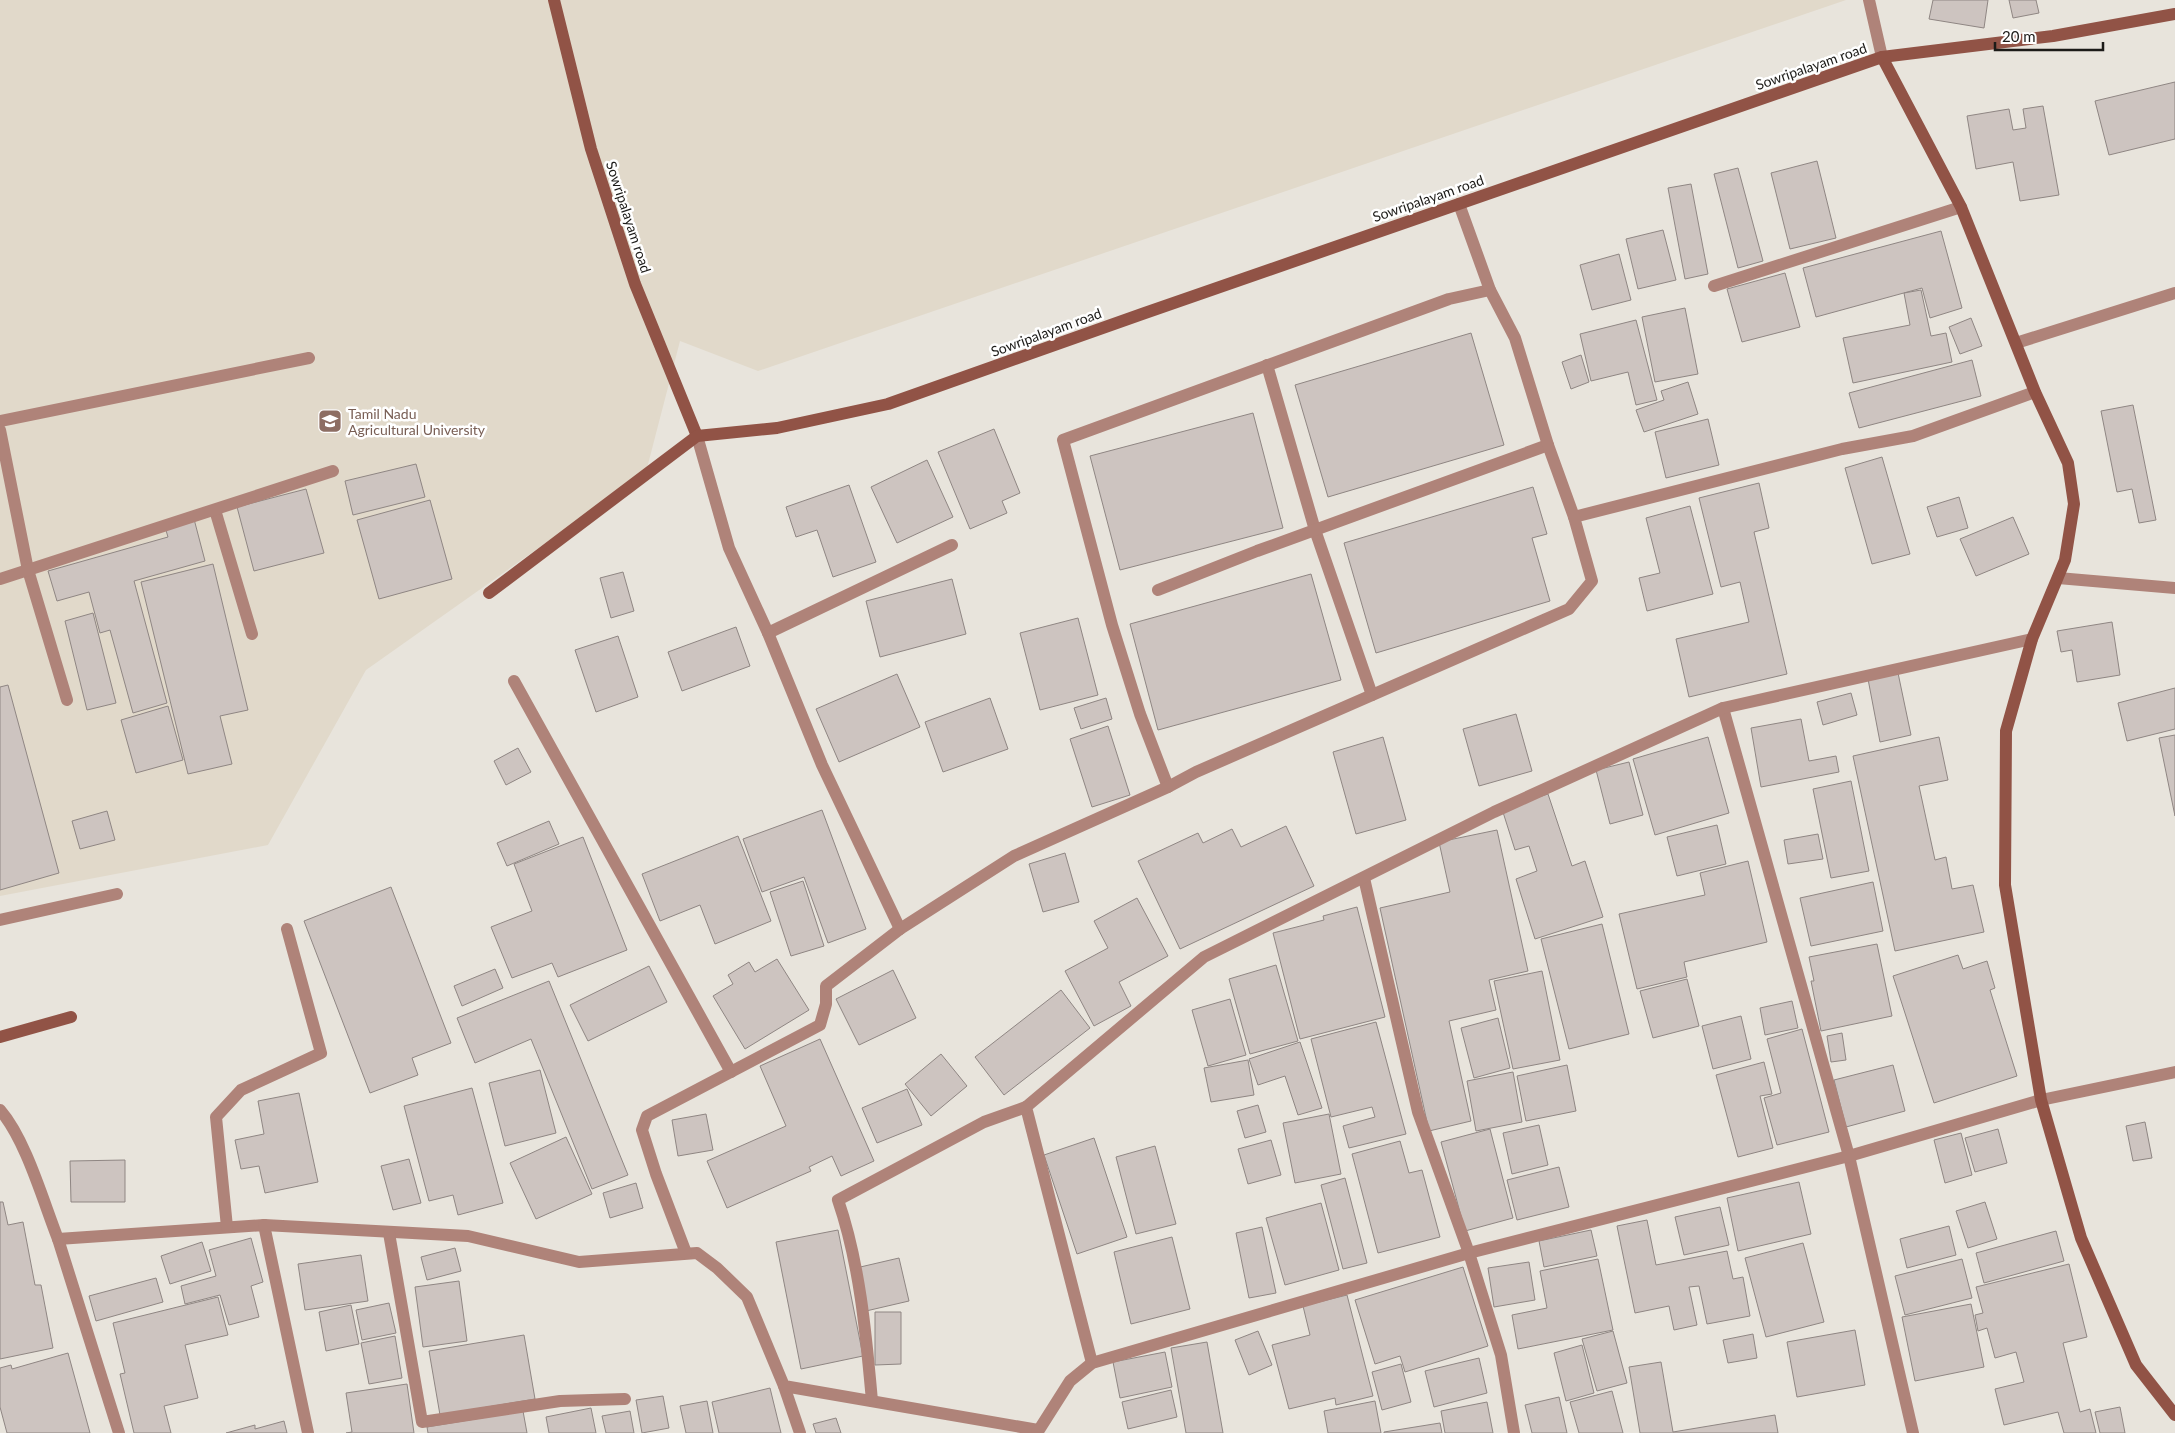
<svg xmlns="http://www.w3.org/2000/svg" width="2175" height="1433" font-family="Lato,sans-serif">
<rect width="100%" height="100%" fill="#e8e4dc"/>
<path fill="#e1d9ca" d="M0,0h1846l-1088,371 -78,-30 -34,131 -280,198 -98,175 -268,51z"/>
<g fill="#cdc4c0" stroke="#8f8683">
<path d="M1933,0h55l-4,28 -55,-9z"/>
<path d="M2009,0h27l3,13 -26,5z"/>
<path d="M2175,82v57l-66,16 -14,-54z"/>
<path d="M2043,106l16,89 -39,6 -7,-39 -37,7 -9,-53 42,-7 4,21 13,-2 -3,-19z"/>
<path d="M1817,161l19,77 -46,11 -19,-76z"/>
<path d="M1738,168l25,93 -25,7 -24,-94z"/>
<path d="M1691,184l17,90 -23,5 -17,-91z"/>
<path d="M1663,230l13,50 -38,9 -12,-50z"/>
<path d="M1941,231l21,77 -32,10 -8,-30 -106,29 -13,-49z"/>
<path d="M1619,254l12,46 -39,10 -12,-45z"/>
<path d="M1785,273l15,54 -58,15 -15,-53z"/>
<path d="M1921,290l10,46 15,-3 6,29 -99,21 -10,-45 67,-13 -6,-32z"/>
<path d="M1685,308l13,66 -43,8 -13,-65z"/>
<path d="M1971,318l11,28 -22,8 -11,-27z"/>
<path d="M1636,320l21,80 -21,5 -8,-33 -37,9 -11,-47z"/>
<path d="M1471,333l33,112 -176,52 -33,-112z"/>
<path d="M1581,355l8,27 -18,7 -9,-27z"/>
<path d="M1972,360l9,36 -122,32 -10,-35z"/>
<path d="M1688,382l10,32 -54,18 -8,-22 28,-10 -3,-9z"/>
<path d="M2133,405l23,115 -17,3 -7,-34 -15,3 -16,-81z"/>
<path d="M1253,413l30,115 -163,42 -30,-114z"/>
<path d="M1708,419l11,46 -53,13 -11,-46z"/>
<path d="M994,429l26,64 -18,8 5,12 -37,16 -32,-77z"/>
<path d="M1882,457l28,97 -38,10 -27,-96z"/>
<path d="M927,460l26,57 -56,26 -26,-56z"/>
<path d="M416,464l9,33 -72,18 -8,-34z"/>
<path d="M1759,483l10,45 -15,4 33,142 -98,23 -13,-58 73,-17 -9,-40 -19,5 -22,-89z"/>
<path d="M849,485l27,77 -43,15 -16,-47 -21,7 -10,-30z"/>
<path d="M1533,487l14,47 -15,4 18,63 -174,52 -32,-110z"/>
<path d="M306,489l18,64 -70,18 -17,-64z"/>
<path d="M1959,497l9,31 -31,9 -10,-30z"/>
<path d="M430,500l22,79 -73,20 -22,-79z"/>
<path d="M1690,506l23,88 -66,17 -8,-33 21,-5 -14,-55z"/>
<path d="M2013,517l16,37 -53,22 -16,-37z"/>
<path d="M194,519l11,42 -71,20 33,122 -34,10 -23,-83 -10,3 -11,-41 -32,9 -9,-30 120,-34 -3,-10z"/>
<path d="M213,564l35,146 -28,6 12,48 -44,10 -47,-192z"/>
<path d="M623,572l11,39 -23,7 -11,-40z"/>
<path d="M1311,574l30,106 -183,50 -28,-106z"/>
<path d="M952,579l14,55 -86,23 -14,-56z"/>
<path d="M93,613l23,90 -29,7 -22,-89z"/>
<path d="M1078,618l20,77 -58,15 -20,-77z"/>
<path d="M2112,622l8,53 -43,7 -5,-32 -11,2 -4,-21z"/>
<path d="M736,627l14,39 -68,25 -14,-39z"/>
<path d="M618,636l20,61 -42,15 -21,-62z"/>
<path d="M1898,673l13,62 -31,7 -12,-63z"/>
<path d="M897,674l23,53 -81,35 -23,-53z"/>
<path d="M8,685l51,188 -59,17v-203z"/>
<path d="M2175,688v41l-48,12 -9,-38z"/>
<path d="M1851,693l6,22 -34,10 -6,-23z"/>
<path d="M990,698l18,51 -65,23 -18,-50z"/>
<path d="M1106,698l6,21 -31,10 -7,-21z"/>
<path d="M168,706l15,54 -47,13 -15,-53z"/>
<path d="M1516,714l16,57 -53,15 -16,-57z"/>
<path d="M1801,719l8,42 27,-5 3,16 -78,15 -10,-59z"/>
<path d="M1108,726l22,69 -38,12 -22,-68z"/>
<path d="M2175,735v81l-16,-78z"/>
<path d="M1383,737l23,83 -50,14 -23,-82z"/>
<path d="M1708,737l21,76 -74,22 -22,-76z"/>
<path d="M1939,737l9,43 -29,6 16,74 11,-3 6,32 21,-4 11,47 -89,19 -42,-195z"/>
<path d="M518,748l13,24 -25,13 -12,-24z"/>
<path d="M1629,762l14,53 -33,9 -14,-54z"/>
<path d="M1851,781l18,90 -38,7 -18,-89z"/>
<path d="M1548,794l24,72 13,-5 18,56 -68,22 -19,-60 21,-8 -8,-25 -14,4 -13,-41z"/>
<path d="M822,810l44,119 -38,14 -24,-66 -42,15 -19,-53z"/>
<path d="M107,811l8,29 -35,9 -8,-28z"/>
<path d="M549,821l10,23 -52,22 -10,-23z"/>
<path d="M1717,825l9,39 -49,12 -10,-39z"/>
<path d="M1286,826l28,60 -134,63 -42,-88 60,-28 5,10 29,-14 9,18z"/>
<path d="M1497,830l31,141 -39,9 7,30 -47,11 22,100 -42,10 -49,-223 70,-16 -11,-50z"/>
<path d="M1818,834l5,25 -35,5 -4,-24z"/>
<path d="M738,836l33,85 -56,23 -15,-39 -40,16 -18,-47z"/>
<path d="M583,837l44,113 -69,27 -6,-14 -40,15 -21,-51 41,-16 -18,-47z"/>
<path d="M1065,853l14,49 -36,10 -14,-48z"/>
<path d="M1748,861l19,81 -83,20 3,15 -50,12 -18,-75 86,-19 -5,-22z"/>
<path d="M803,881l21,65 -33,10 -21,-64z"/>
<path d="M1873,882l10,49 -72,15 -11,-48z"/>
<path d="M391,887l60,156 -39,15 6,17 -48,18 -66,-172z"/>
<path d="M1137,898l31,58 -49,26 12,24 -37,20 -29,-55 43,-23 -14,-27z"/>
<path d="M1357,907l28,110 -85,22 -27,-106 51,-13 -1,-4z"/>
<path d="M1602,924l27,110 -60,15 -28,-110z"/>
<path d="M1877,944l15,72 -71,15 -10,-50h3l-5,-24z"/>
<path d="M1958,955l5,14 24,-8 8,27 -5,2 27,86 -83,27 -41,-127z"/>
<path d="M777,959l32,51 -64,39 -32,-53 20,-12 -5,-9 21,-13 6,10z"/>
<path d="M1276,965l22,76 -48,13 -21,-75z"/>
<path d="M649,966l18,36 -79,39 -18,-36z"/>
<path d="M495,969l8,19 -41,18 -8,-20z"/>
<path d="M893,970l23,48 -57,27 -23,-46z"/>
<path d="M1542,971l18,89 -47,9 -19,-88z"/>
<path d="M1687,979l12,47 -46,12 -13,-47z"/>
<path d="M549,981l79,194 -36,14 -61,-150 -56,24 -18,-45z"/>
<path d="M1061,990l29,38 -86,67 -29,-38z"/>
<path d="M1230,999l16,56 -38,11 -16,-56z"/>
<path d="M1792,1001l6,27 -33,7 -5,-27z"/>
<path d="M1741,1016l10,43 -38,10 -11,-43z"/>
<path d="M1498,1018l12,50 -36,10 -13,-50z"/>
<path d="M1376,1022l30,112 -57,14 -6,-22 32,-9 -3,-10 -41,10 -20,-78z"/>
<path d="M1802,1029l27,103 -52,13 -13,-47 17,-5 -14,-54z"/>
<path d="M1842,1033l4,27 -15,2 -4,-26z"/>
<path d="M820,1039l54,122 -33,15 -9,-20 -23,11 2,4 -84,37 -20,-47 79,-35 -26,-60z"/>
<path d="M1300,1042l22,66 -24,7 -13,-39 -27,9 -9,-26z"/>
<path d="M941,1054l26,32 -36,30 -26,-32z"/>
<path d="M1248,1060l6,35 -43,7 -7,-34z"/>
<path d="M1764,1062l8,32 -12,2 13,52 -35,9 -22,-82z"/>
<path d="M1567,1065l9,46 -50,10 -9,-45z"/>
<path d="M1893,1065l12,46 -59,16 -12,-47z"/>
<path d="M540,1070l16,63 -51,13 -16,-63z"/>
<path d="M1513,1072l9,50 -46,9 -9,-50z"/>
<path d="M472,1088l31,115 -45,12 -5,-20 -24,6 -25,-95z"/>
<path d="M907,1089l15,36 -45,18 -15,-35z"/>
<path d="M299,1093l19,89 -53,11 -6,-27 -18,3 -6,-29 29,-6 -6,-33z"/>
<path d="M1258,1105l8,27 -21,6 -8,-27z"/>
<path d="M706,1114l7,36 -35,6 -6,-36z"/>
<path d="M1329,1114l12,60 -46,9 -12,-60z"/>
<path d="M2145,1122l7,36 -19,3 -7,-35z"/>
<path d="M1539,1125l9,40 -36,9 -9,-41z"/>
<path d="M1490,1129l23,89 -48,13 -24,-89z"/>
<path d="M1998,1129l9,34 -32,9 -10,-34z"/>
<path d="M1961,1133l11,42 -27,8 -11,-43z"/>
<path d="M566,1137l26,57 -56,25 -26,-56z"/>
<path d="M1094,1138l33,99 -50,17 -33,-99z"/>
<path d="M1271,1140l10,35 -33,9 -10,-35z"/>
<path d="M1400,1141l9,32 13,-3 18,67 -62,16 -26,-99z"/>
<path d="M1155,1146l21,78 -40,10 -20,-77z"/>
<path d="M409,1159l12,44 -28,7 -12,-44z"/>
<path d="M125,1160v42h-54l-1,-41z"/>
<path d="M1559,1167l10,40 -52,13 -10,-40z"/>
<path d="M1345,1178l22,85 -24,6 -22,-84z"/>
<path d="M1799,1182l12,52 -73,17 -11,-53z"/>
<path d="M636,1183l7,25 -33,10 -7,-25z"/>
<path d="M0,1202h3l5,23 15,-3 12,63h6l12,63 -53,11z"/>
<path d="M1985,1202l12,37 -29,9 -12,-37z"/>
<path d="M1321,1203l18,67 -54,15 -19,-67z"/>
<path d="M1720,1207l9,38 -45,10 -9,-38z"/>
<path d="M1647,1220l9,45 71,-14 6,28 10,-2 7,39 -43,8 -8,-38 -10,1 8,38 -23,5 -5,-24 -34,7 -18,-87z"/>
<path d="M1949,1226l7,29 -49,13 -7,-29z"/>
<path d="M1262,1227l14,66 -27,5 -13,-65z"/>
<path d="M838,1230l25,126 -62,13 -25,-127z"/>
<path d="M1591,1230l6,26 -53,11 -5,-26z"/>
<path d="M2056,1231l8,30 -80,22 -8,-30z"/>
<path d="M1172,1237l18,72 -59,15 -17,-72z"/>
<path d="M251,1238l12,44 -12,4 8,31 -30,8 -9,-30 -35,9 -4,-18 35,-10 -7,-26z"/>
<path d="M202,1242l9,29 -41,13 -9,-28z"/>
<path d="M1803,1243l21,79 -58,15 -21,-79z"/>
<path d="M455,1248l6,23 -34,9 -6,-23z"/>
<path d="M361,1255l7,46 -63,9 -7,-46z"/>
<path d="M899,1258l10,43 -43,10 -10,-43z"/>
<path d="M1598,1259l15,71 -95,19 -6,-34 35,-7 -7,-37z"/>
<path d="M1962,1259l10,39 -67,17 -10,-39z"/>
<path d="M1529,1262l6,38 -41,7 -6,-39z"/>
<path d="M2069,1264l18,73 -24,6 17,69 10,-3 6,24h-32l-6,-21 -54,13 -9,-36 29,-7 -8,-30 -21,6 -8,-30 -9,3 -3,-16 8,-2 -7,-26z"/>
<path d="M1463,1267l25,79 -83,26 -5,-16 -25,8 -20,-64z"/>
<path d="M156,1278l7,24 -67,19 -7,-25z"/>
<path d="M459,1281l8,60 -44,6 -8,-60z"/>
<path d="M1347,1295l26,101 -37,9 -1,-7 -46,11 -17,-64 38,-10 -7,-29z"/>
<path d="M218,1297l10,38 -43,10 13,53 -34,8 7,27h-37l-14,-59 5,-1 -12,-50z"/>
<path d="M389,1303l7,30 -34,7 -6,-30z"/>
<path d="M1971,1304l13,63 -69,14 -13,-64z"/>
<path d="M351,1305l8,39 -33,7 -7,-39z"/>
<path d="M875,1312h26v52l-26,1z"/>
<path d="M1855,1330l10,55 -68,12 -10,-55z"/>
<path d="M1258,1331l14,34 -23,10 -14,-35z"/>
<path d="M1613,1331l14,52 -30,8 -15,-52z"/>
<path d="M1753,1334l4,24 -29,5 -5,-23z"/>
<path d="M524,1335l11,64 -95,16 -11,-64z"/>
<path d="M395,1336l7,42 -33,6 -8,-41z"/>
<path d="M1207,1342l16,91h-37l-15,-85z"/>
<path d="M1582,1345l12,48 -28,8 -12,-48z"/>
<path d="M1165,1352l7,35 -52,11 -7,-36z"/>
<path d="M68,1353l22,80h-83l-7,-26v-39l11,-3 1,4z"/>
<path d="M1479,1358l8,35 -53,14 -9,-36z"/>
<path d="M1661,1362l12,70 102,-17 3,18h-138l-11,-66z"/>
<path d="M1401,1364l10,38 -29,8 -10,-38z"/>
<path d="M407,1384l7,49h-68l6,-1 -6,-39z"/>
<path d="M770,1388l11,45h-62l-7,-31z"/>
<path d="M1171,1390l6,27 -49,12 -6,-27z"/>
<path d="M1612,1391l11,42h-44l-9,-31z"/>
<path d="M663,1396l6,32 -27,5 -6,-33z"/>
<path d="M1559,1397l8,36h-35l-7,-28z"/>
<path d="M707,1401l6,32h-27l-6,-27z"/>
<path d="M1375,1401l6,32h-53l-4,-22z"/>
<path d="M1487,1402l6,31h-48l-4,-22z"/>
<path d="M2120,1407l5,26h-25l-5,-21z"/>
<path d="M591,1408l5,25h-47l-3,-16z"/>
<path d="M523,1411l4,22h-99l-1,-6z"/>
<path d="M630,1411l4,22h-28l-4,-17z"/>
<path d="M836,1418l5,15h-25l-3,-9z"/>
<path d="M284,1421l3,12h-61l29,-8v4z"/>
<path d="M1440,1423l2,10h-58v-1z"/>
</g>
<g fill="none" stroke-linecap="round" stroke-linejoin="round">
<g stroke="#af8379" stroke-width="12">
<path d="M0,421l309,-63"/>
<path d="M0,430l28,140 39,130"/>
<path d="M215,510l37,124"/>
<path d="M0,579l333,-108"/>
<path d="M0,920l117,-26"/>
</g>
<g stroke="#af8379" stroke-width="12">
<path d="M1869,0l13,57"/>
<path d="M1714,286l247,-79"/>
<path d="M2016,343l159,-50"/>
<path d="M1267,365l48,165 57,165"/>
<path d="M697,436l32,112 39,85 54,132 78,164"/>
<path d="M1574,517l268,-68 71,-13 122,-44"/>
<path d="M2058,578l117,10"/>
<path d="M1158,590l99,-39 291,-106"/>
<path d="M768,633l184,-88"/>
<path d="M514,681l217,391"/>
<path d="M1723,708l126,448 64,277"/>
<path d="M1168,787l-28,-73 -28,-89 -49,-185 386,-141 41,-9"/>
<path d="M1364,878l54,234 51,141 32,102 13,78"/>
<path d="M0,1110c26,30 43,91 58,129l206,-14 44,208"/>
<path d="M264,1225l204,11 111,26 118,-9 20,15 30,29 37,89 254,44"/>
<path d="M227,1227l-11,-110 25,-27 80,-37 -34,-124"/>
<path d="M389,1233l33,189 138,-21 65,-2"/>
<path d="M58,1239l61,194"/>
<path d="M686,1253l-30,-79 -14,-44 5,-14 173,-91 6,-21v-18l74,-57 114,-73 154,-69 28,-15 373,-163 23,-28 -18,-64 -26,-72 -33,-107 -25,-48 -31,-86"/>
<path d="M1092,1363l-66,-256 178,-150 290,-145 229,-104 309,-69"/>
<path d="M784,1386l16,47"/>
<path d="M872,1401c-6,-67 -12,-137 -34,-201l146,-78 42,-15"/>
<path d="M1037,1433l33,-52 22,-18 377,-110 380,-97 192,-56 134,-28"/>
</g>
<g stroke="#915346" stroke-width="12">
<path d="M554,0l37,149 44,135 62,152"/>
<path d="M1882,57l79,150 74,185 33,71 6,41 -9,56 -33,79 -26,92 -1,154 36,215 40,138 55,127 39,50"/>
<path d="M489,593l208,-157 80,-8 111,-24 254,-90 740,-257 171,-21 122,-22"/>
<path d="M0,1037l71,-20"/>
</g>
</g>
<defs>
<g id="university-square" transform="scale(1.25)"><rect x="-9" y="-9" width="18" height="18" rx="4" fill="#8d6e63" stroke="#fff"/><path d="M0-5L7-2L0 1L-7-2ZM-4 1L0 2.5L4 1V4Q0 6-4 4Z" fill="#fff"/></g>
</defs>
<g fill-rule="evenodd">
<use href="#university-square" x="330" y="421"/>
</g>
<g text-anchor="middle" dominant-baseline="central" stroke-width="5" stroke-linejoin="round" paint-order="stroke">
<g font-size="14" fill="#1c1b18" stroke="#fff">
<text transform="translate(1811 66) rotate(-19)">Sowripalayam road</text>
<text transform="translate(1428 198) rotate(-19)">Sowripalayam road</text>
<text transform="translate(629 217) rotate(72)">Sowripalayam road</text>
<text transform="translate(1046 332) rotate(-20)">Sowripalayam road</text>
</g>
<g font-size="14" fill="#785e54" stroke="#fff" text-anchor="start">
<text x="348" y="413">Tamil Nadu<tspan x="348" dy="16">Agricultural University</tspan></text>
</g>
</g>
<path d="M1995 42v8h108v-8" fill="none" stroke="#1c1b18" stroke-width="2.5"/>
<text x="2002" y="42" font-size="15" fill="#1c1b18" stroke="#ffffff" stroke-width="4" paint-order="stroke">20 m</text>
</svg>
